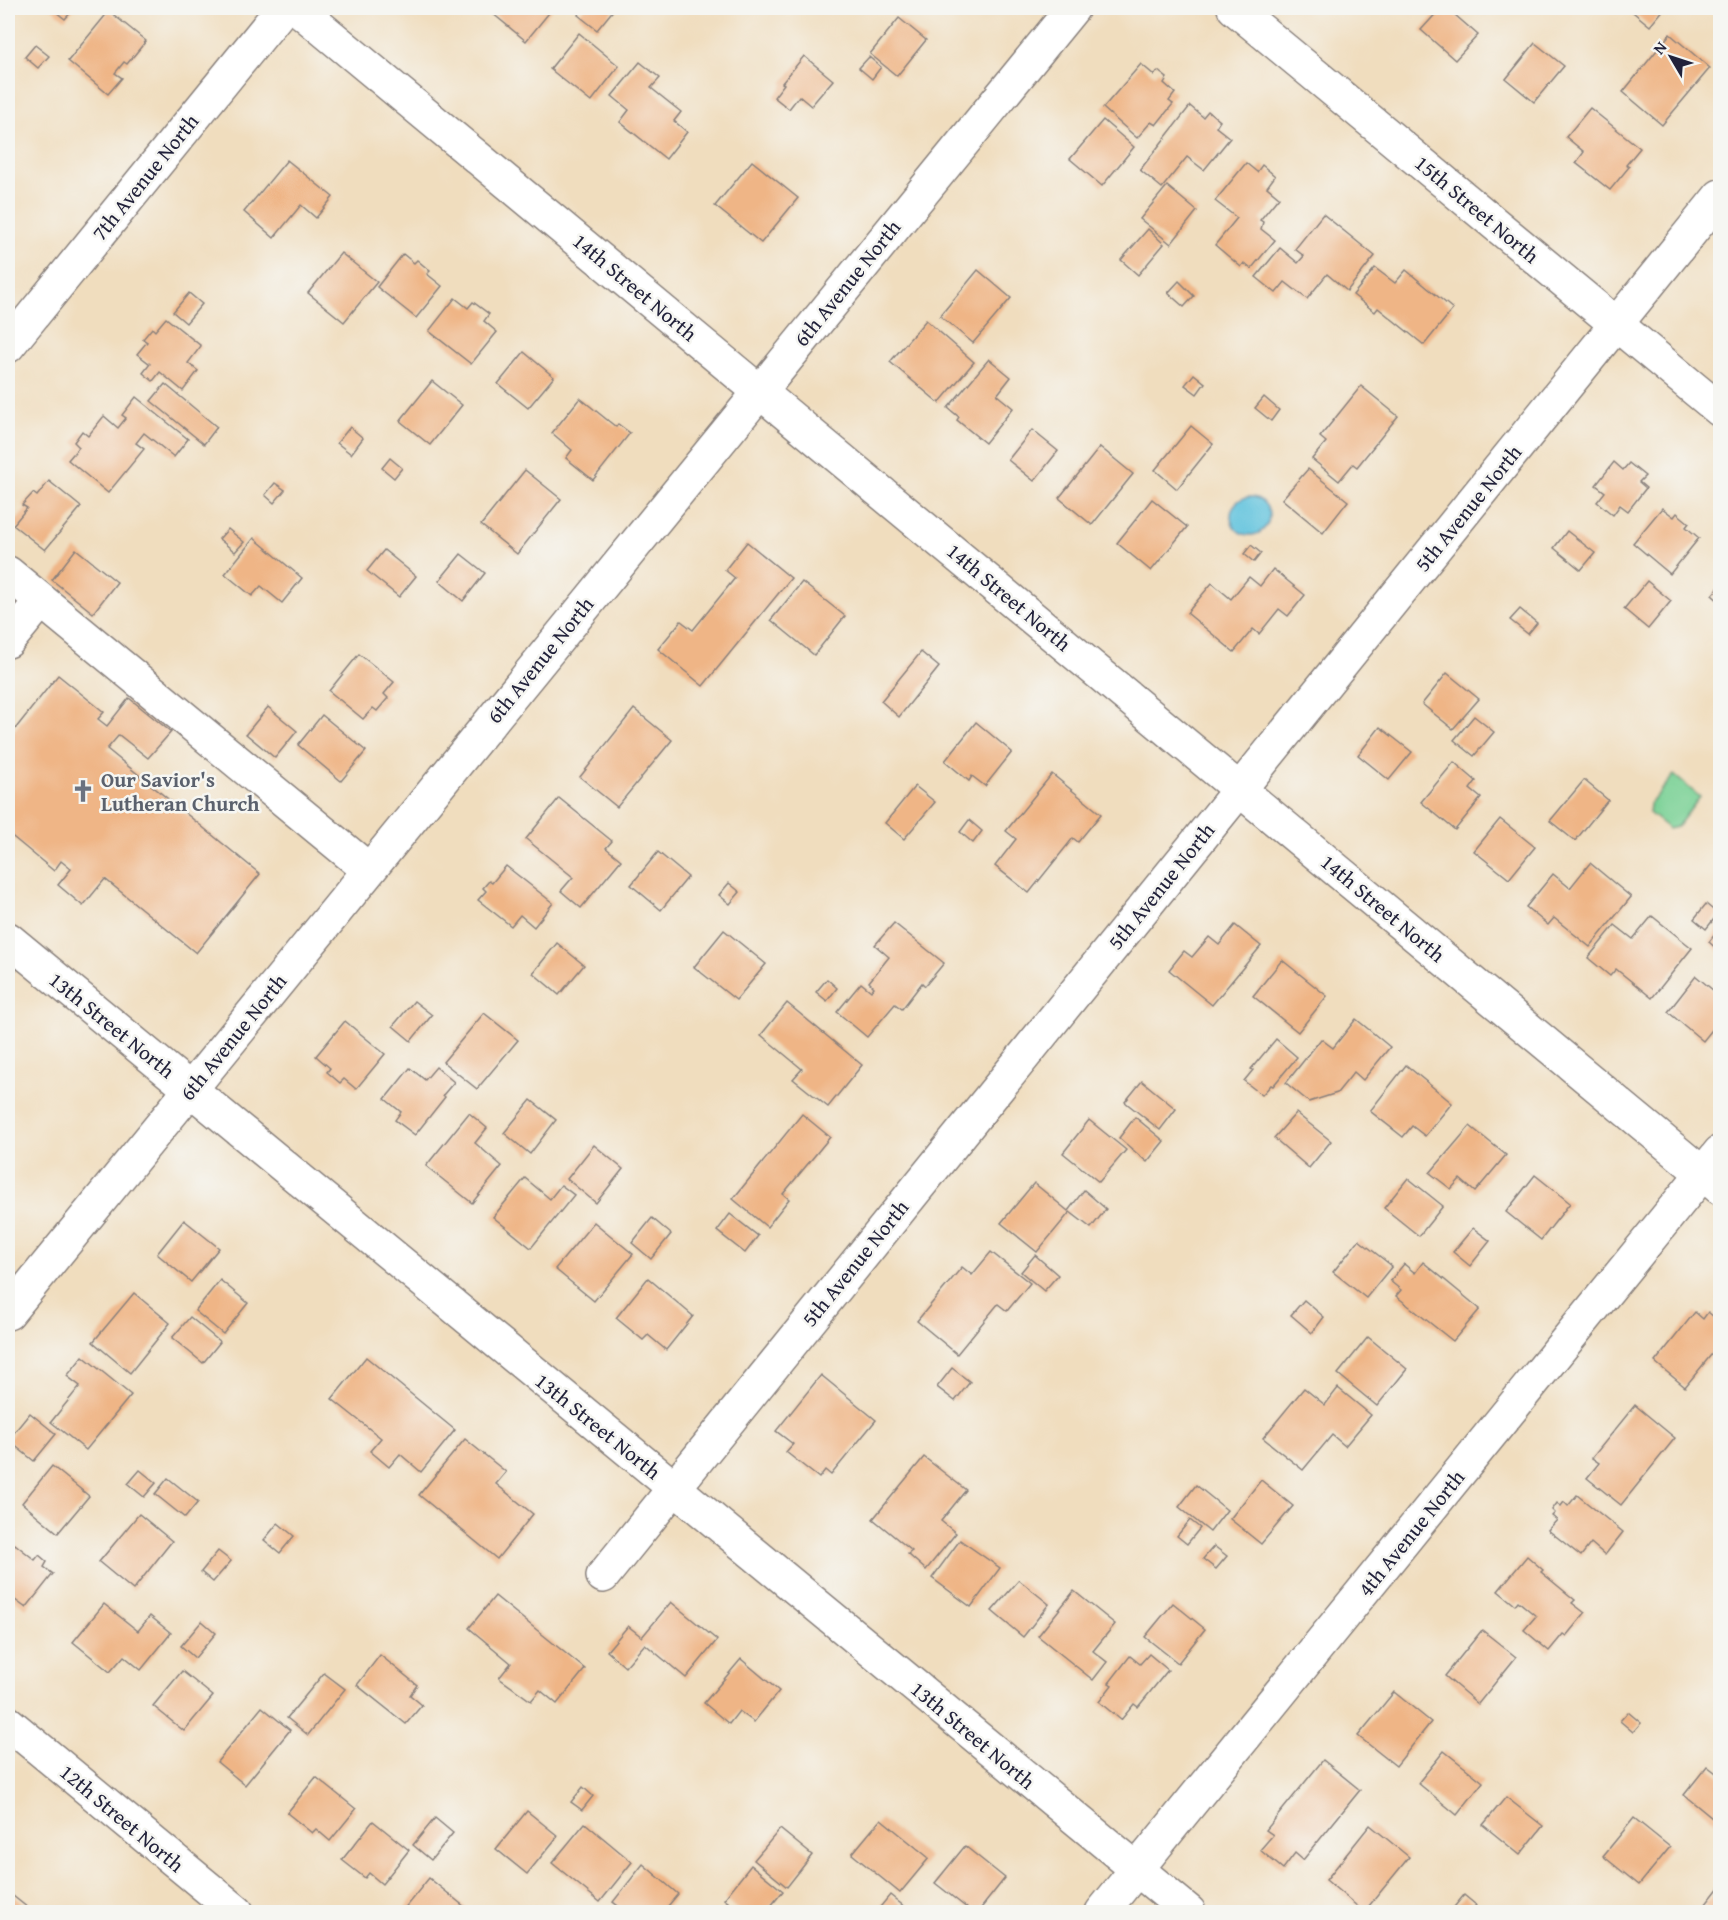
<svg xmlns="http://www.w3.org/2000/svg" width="1728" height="1920" font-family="'Gentium Book Plus',serif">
<rect width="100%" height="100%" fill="#f6f6f2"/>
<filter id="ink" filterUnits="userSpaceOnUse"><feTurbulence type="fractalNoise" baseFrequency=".0167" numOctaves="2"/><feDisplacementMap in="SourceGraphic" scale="12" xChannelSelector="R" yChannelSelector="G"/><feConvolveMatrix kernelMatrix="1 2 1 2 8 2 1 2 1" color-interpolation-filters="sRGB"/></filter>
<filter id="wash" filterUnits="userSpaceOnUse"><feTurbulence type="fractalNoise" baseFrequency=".008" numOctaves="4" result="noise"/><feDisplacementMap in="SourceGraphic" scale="24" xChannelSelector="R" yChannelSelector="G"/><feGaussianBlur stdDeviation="1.35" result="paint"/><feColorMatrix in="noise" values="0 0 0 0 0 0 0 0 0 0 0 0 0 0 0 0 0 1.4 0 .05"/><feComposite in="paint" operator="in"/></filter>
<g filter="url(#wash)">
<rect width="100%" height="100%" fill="#f0ddbe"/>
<path fill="#7bd196" stroke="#4e7a68" stroke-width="1.5" d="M1674,775l26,22 -23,30 -8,2 -20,-16 1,-9z"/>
<circle fill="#5fc2dd" stroke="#40728c" stroke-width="1.5" cx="1250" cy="516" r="19"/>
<g id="blocks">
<g fill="#efb586">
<path d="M51,8h24l-10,11z"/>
<path d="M496,8h57l-27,33 -34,-28z"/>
<path d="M584,8h31l-18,22 -19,-15z"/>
<path d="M1441,8h6l31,27 -23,25 -34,-30z"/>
<path d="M1628,8h37l-15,18z"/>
<path d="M109,11l37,30 -19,23 -3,-2 -9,11 7,5 -14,16 -40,-33z"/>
<path d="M899,18l27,22 -29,36 -27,-22z"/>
<path d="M579,33l40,33 -28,36 -41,-33z"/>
<path d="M1670,34l40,34 -48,57 -39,-33z"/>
<path d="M1535,43l29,23 -30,36 -28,-23z"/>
<path d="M35,45l14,11 -11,12 -13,-11z"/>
<path d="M804,56l29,24 -22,26 -12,-10 -10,13 -15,-12 10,-13 -2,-1z"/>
<path d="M869,57l12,10 -9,12 -13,-11z"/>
<path d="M640,62l20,16 -9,10 30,24 -7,9 13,11 -21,27 -46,-37 9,-12 -17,-14z"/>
<path d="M1141,64l13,11 4,-4 9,7 -3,5 11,10 -6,8 4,3 -17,21 -5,-3 -14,16 -34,-30z"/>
<path d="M1190,106l13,11 5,-6 12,10 -4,6 14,11 -26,32 -17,-13 -25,31 -22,-18z"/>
<path d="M1590,108l50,40 -14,17 3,2 -19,23 -34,-27 8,-11 -18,-15z"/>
<path d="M1103,120l31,27 -32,39 -32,-27z"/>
<path d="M287,160l46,37 -17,21 -15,-13 -27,33 -30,-26z"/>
<path d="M752,161l46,37 -37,45 -46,-37z"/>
<path d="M1246,163l11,9 5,-7 13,11 -8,11 12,10 -19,23 3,2 -2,7 14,11 -24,29 -7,-6 -3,4 -26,-22 22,-27 -22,-17z"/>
<path d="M1167,186l30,25 -26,33 -31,-25z"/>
<path d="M1323,214l52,42 -28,35 -20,-17 -20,25 -22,-17 -9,11 -20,-16 24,-29 18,15 6,-7 -9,-7z"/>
<path d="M1148,229l16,15 -26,31 -17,-15z"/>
<path d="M341,253l36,29 -33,40 -36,-29z"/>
<path d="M403,254l11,9 3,-3 13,11 -3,3 15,12 -26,32 -39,-31z"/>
<path d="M1375,268l20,15 11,-13 47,39 -29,36 -46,-37 -3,4 -22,-17z"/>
<path d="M978,270l33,28 -38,45 -33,-27z"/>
<path d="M1179,281l15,15 -10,11 -16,-14z"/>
<path d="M189,293l13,11 -16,19 -13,-11z"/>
<path d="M455,298l13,10 5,-6 16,12 -5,7 13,11 -26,32 -42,-33z"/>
<path d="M166,318l35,28 -13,17 10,8 -15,20 -23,-19 -7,9 -10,-8 7,-9 -13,-10 10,-12 -4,-3 9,-11 3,3z"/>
<path d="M926,320l48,42 -35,41 -49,-41z"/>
<path d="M524,352l30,25 -26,31 -30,-24z"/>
<path d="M989,359l22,18 -14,18 16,13 -28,35 -28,-23 2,-3 -11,-9z"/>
<path d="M1194,374l11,9 -8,11 -12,-9z"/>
<path d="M432,381l30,24 -32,40 -30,-24z"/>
<path d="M165,384l52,43 -13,17 -53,-43z"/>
<path d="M1361,386l37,30 -41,51 -4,-3 -14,17 -27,-22 14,-17 -6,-5z"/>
<path d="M136,397l52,42 -14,18 -30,-24 -8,10 8,6 -36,44 -40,-33 11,-13 -5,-5 8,-11 6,5 16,-20 14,12 8,-10 -4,-3z"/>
<path d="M1264,397l15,13 -8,11 -16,-13z"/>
<path d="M580,398l36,29 2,-3 12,9 -37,47 -27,-22 6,-8 -20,-17z"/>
<path d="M1191,426l22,18 -36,45 -22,-19z"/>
<path d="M350,427l13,11 -12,16 -14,-11z"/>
<path d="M1032,430l26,21 -24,30 -26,-21z"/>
<path d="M1100,447l33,27 -41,51 -33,-27z"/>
<path d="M390,458l12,10 -8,10 -12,-10z"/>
<path d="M1614,462l9,8 6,-7 16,13 -6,6 7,6 -18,23 -8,-6 -7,10 -16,-13 8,-10 -9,-7z"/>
<path d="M1308,469l40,32 -25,32 -41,-34z"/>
<path d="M525,470l36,29 -44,55 -36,-29z"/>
<path d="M49,481l32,26 -36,43 -32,-25 14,-17 -5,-3 11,-12 4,3z"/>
<path d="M275,483l10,7 -11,13 -9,-8z"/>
<path d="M1152,499l35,28 -36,44 -34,-28z"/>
<path d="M1662,508l12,9 3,-4 12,10 -3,4 13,11 -29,36 -37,-31z"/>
<path d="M228,529l16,13 -9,10 -16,-13z"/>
<path d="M1567,531l28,22 -14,17 -27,-22z"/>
<path d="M254,538l48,40 -20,25 -21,-17 -9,10 -27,-22z"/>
<path d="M747,542l44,36 -88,108 -45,-37 23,-28 12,9 42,-52 -10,-8z"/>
<path d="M1251,545l10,8 -7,9 -10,-8z"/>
<path d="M76,549l41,33 -24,31 -41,-33z"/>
<path d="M384,550l32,26 -17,21 -32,-26z"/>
<path d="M461,554l24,19 -22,28 -24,-20z"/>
<path d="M1273,569l32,26 -17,21 -9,-7 -20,25 -6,-5 -19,23 -47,-39 25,-30 19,16 18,-22 11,9z"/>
<path d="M1647,581l24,20 -23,28 -24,-20z"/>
<path d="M802,582l43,34 -31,39 -43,-35z"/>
<path d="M1720,586v16l-8,-7z"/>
<path d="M1520,609l17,14 -9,11 -18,-14z"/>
<path d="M921,652l18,15 -40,50 -18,-16z"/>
<path d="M359,654l35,28 -10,12 4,4 -11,13 -4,-3 -10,11 -34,-28z"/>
<path d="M1447,673l32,26 -26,30 -31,-25z"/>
<path d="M58,675l46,37 -6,7 9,7 22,-28 42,34 -23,26 -29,-23 -12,14 153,125 -64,79 -91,-74 -22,27 -25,-21 13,-16 -10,-8 -7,10 -46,-38v-95z"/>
<path d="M268,707l29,24 -22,27 -29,-24z"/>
<path d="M634,709l38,31 -55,67 -37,-30z"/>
<path d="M322,715l44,36 -25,30 -43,-36z"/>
<path d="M1474,716l20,16 -20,24 -20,-16z"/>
<path d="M976,722l36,30 -27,34 -13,-10 -3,5 -24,-20z"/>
<path d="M1380,727l32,25 -23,28 -31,-25z"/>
<path d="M1454,762l22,19 -6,8 11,9 -26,32 -34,-28z"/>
<path d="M1052,774l49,40 -23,28 -5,-4 -44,55 -34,-27 21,-27 -10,-8z"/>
<path d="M1584,780l24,20 -33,41 -25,-20z"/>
<path d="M915,786l20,16 -31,37 -19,-16z"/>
<path d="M559,798l53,43 -6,7 15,12 -40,48 -20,-17 12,-14 -47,-38z"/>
<path d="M1500,819l35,28 -26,32 -35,-28z"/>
<path d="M969,820l13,11 -9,12 -13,-11z"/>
<path d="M658,852l30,25 -27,33 -30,-25z"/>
<path d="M1590,863l41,34 -41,50 -36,-29 -6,7 -22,-18 27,-33 17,14z"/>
<path d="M506,866l47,37 -19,24 -14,-12 -9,11 -33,-26 8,-9 -3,-3 6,-7 3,2z"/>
<path d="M729,883l11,9 -10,12 -11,-9z"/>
<path d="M1706,904l12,10 -12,15 -12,-10z"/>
<path d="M1652,916l40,32 -40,50 -36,-29 -6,7 -22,-18 27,-33 18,14z"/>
<path d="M894,923l50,40 -19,23 -3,-3 -20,26 -7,-5 -28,33 -30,-25 24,-29 10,8 3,-4 -5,-5 20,-25 -14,-12z"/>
<path d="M1235,925l26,21 -49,59 -43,-35 15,-19 8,6 17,-20 10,8z"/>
<path d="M1720,928v24l-11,-10z"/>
<path d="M724,930l42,34 -30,36 -42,-33z"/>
<path d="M557,943l27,22 -25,30 -26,-22z"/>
<path d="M1282,960l45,36 -29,36 -45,-36z"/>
<path d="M1696,976l24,20v24l-17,21 -35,-29z"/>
<path d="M827,979l10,9 -10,13 -11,-9z"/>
<path d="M414,1001l18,14 -21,26 -18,-15z"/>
<path d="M787,1003l75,62 -34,42 -35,-28 9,-10 -41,-34z"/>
<path d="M484,1013l34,27 -41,49 -34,-27z"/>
<path d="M1356,1019l34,28 -27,33 -9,-8 -17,21 -28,9 -23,-19 35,-44 12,9z"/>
<path d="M345,1021l40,33 -29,35 -12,-10 -4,4 -13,-11 3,-4 -14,-12z"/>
<path d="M1276,1039l21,18 -24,29 -2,-1 -9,10 -18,-14 9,-11 -2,-1z"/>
<path d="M1406,1065l46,38 -27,33 -13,-10 -9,11 -33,-26z"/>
<path d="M436,1067l18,15 -11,13 2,2 -30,38 -20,-15 6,-8 -16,-13 25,-31 15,12z"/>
<path d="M1142,1081l34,28 -16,21 -35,-28z"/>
<path d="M531,1100l25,20 -26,34 -26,-21z"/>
<path d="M469,1113l18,15 -12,15 27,23 -30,37 -46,-37z"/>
<path d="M1296,1113l35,28 -22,27 -35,-30z"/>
<path d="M802,1114l28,23 -47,57 6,5 -22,28 -34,-28z"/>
<path d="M1135,1117l29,24 -17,21 -28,-24z"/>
<path d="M1089,1120l37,30 -27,32 -36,-29z"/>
<path d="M1470,1126l36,29 -31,37 -15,-13 -9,10 -21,-16z"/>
<path d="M594,1145l29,24 -27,34 -29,-24z"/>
<path d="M1535,1175l35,28 -29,37 -35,-28z"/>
<path d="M525,1178l25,21 11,-14 13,10 -43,53 -38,-31z"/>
<path d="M1408,1178l35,28 -24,30 -35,-28z"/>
<path d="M1034,1183l34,28 16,-21 22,19 -15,19 -21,-16 -33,40 -36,-29z"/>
<path d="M730,1214l28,22 -13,17 -28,-22z"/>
<path d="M652,1218l19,16 -20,25 -19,-16z"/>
<path d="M184,1220l35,28 -28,34 -34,-28z"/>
<path d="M594,1222l39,32 -39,47 -39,-32z"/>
<path d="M1473,1228l17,13 -20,25 -17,-14z"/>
<path d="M1359,1240l33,26 -26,32 -33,-26z"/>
<path d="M991,1252l39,31 -23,28 -9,-7 -41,50 -40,-33 45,-54 10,8z"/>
<path d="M1035,1255l23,20 -14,16 -23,-19z"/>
<path d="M1423,1262l57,47 -27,32 -57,-45 5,-6 -11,-9 14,-17 11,9z"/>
<path d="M648,1278l45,38 -27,34 -18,-15 -5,5 -27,-22z"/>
<path d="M220,1280l28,23 -25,31 -28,-23z"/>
<path d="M134,1293l36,30 -40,50 -37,-31z"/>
<path d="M1304,1300l20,17 -12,16 -21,-18z"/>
<path d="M1695,1312l8,7 5,-7 12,10v6l-2,3 2,2v11l-35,43 -30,-25z"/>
<path d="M190,1317l30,25 -17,21 -31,-25z"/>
<path d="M1368,1337l39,32 -30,37 -39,-32z"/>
<path d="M83,1356l48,39 -45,55 -35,-28 29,-36 -13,-10z"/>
<path d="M366,1357l89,73 -34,42 -21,-18 -11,13 -19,-16 11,-13 -49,-39z"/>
<path d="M952,1368l18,14 -15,19 -18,-14z"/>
<path d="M821,1375l55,45 -45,55 -6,-5 -6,8 -33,-26 7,-8 -17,-13z"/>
<path d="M1304,1388l21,17 13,-17 33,27 -26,31 -13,-11 -29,35 -40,-32z"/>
<path d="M1635,1405l40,33 -54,67 -34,-27 12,-15 -7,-5z"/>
<path d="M30,1413l26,21 -22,27 -26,-21z"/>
<path d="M465,1439l41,33 -10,12 37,30 -36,45 -78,-64z"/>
<path d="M924,1457l42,33 -25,31 15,12 -30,37 -18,-16 4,-3 -39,-32z"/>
<path d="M52,1466l37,30 -31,37 -36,-30z"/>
<path d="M140,1470l16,13 -12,14 -16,-13z"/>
<path d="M168,1478l30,24 -13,16 -30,-24z"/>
<path d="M1261,1480l32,26 -32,38 -31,-25z"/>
<path d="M1196,1485l31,25 -17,22 -31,-25z"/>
<path d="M1577,1495l46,37 -18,23 -14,-12 -10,13 -33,-26 9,-10 -5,-4 3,-3 -3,-3 5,-7 4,3 3,-4 4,4z"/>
<path d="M139,1514l33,27 -39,49 -34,-28z"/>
<path d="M1190,1520l10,8 -13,16 -10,-8z"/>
<path d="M278,1523l16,13 -14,17 -16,-13z"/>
<path d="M960,1540l40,28 -29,39 -39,-29z"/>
<path d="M15,1544l20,16 4,-5 8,7 -3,5 9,7 -27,34 -15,-11 -3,5v-49z"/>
<path d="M1214,1546l13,10 -11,13 -13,-10z"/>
<path d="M218,1551l13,10 -18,21 -12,-10z"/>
<path d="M1527,1556l16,14 -2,2 34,28 -3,3 13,10 -19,23 -3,-2 -14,17 -25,-21 12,-14 -18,-15 -3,4 -17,-14z"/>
<path d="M1019,1580l30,24 -26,33 -31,-26z"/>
<path d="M1074,1591l41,33 -22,27 14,11 -14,18 -55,-44z"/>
<path d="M495,1596l90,73 -28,35 -17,-14 -9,11 -32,-23 12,-15 -42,-35z"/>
<path d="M671,1602l46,38 -31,38 -41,-34 -20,23 -18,-16 21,-25 14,11z"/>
<path d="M1173,1603l32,26 -27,34 -33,-26z"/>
<path d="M104,1604l34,27 12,-15 21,17 -30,37 -17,-14 -14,16 -37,-30z"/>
<path d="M202,1621l14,12 -21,25 -14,-12z"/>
<path d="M1482,1630l34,27 -38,47 -33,-28z"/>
<path d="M1149,1654l19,16 -30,37 -4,-3 -13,16 -22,-18 13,-17 -3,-2 21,-27 10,8z"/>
<path d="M380,1655l37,30 -7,10 12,10 -16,19 -49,-39z"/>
<path d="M741,1659l38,32 -25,31 -15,-11 -10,13 -25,-21z"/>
<path d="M182,1671l31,25 -29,35 -31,-25z"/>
<path d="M324,1673l21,16 -37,46 -21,-17z"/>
<path d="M1394,1692l37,30 -35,44 -38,-30z"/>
<path d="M262,1707l28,23 -45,55 -28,-23z"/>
<path d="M1628,1712l13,11 -8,9 -13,-11z"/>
<path d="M1444,1751l39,31 -26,33 -39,-32z"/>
<path d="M1323,1760l37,30 -57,70 -8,-7 -12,16 -23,-19 13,-15 -7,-5z"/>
<path d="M1707,1766l13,10v41l-3,5 -33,-27z"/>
<path d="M316,1777l40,32 -26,32 -14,-12 -4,4 -25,-20z"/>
<path d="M583,1787l10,9 -11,14 -11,-8z"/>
<path d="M1506,1797l37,29 -23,29 -37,-30z"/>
<path d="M527,1811l31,25 -31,38 -31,-25z"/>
<path d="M435,1818l18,15 -22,27 -18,-15z"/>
<path d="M1634,1818l36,29 -31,38 -36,-29z"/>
<path d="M881,1819l48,39 -29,35 -48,-39z"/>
<path d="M373,1821l36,29 -27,34 -13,-11 -4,5 -23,-18z"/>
<path d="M585,1823l47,39 -32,40 -48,-39z"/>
<path d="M1370,1825l39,32 -45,55 -38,-32z"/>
<path d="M780,1829l32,26 -25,32 -33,-27z"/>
<path d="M965,1846l40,32 -27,34h-6l-37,-29z"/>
<path d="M643,1864l35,30 -15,18h-37l-13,-10z"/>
<path d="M751,1865l32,26 -17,21h-25l-17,-13z"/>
<path d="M429,1878l42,34h-65l-3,-2z"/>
<path d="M1720,1886v26h-6l-9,-7z"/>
<path d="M8,1892l25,20h-25z"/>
<path d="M890,1895l21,17h-35z"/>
<path d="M1464,1895l12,10 -6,7h-20z"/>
</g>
</g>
</g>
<g filter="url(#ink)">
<use href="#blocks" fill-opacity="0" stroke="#89807c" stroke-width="1.5"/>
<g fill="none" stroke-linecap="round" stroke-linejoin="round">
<g stroke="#89807c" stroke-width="36">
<g id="minor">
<path d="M297,8l1423,1180"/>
<path d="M1234,8l486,402"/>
<path d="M8,346l275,-338"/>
<path d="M8,573l361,297"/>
<path d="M8,641l33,-40"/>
<path d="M8,939l1181,973"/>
<path d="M8,1313l1065,-1305"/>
<path d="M603,1576l1117,-1380"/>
<path d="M8,1723l229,189"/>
<path d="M1102,1912l618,-760"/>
</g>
</g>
<use href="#minor" stroke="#fff" stroke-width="33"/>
</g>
</g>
<defs>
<g id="church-bare" transform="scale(1.8)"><path d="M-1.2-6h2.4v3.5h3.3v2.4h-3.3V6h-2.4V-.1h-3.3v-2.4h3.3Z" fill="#6b7280" stroke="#f6f6f2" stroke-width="2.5" paint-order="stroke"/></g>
</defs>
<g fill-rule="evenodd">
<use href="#church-bare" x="83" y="791"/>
</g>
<g text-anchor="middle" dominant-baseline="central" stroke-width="5" stroke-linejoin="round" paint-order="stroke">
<g font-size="21" fill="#22223b" stroke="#f6f6f2">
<text transform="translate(145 177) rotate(-51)">7th Avenue North</text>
<text transform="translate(1477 209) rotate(40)">15th Street North</text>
<text transform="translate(847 283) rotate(-51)">6th Avenue North</text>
<text transform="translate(635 287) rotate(40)">14th Street North</text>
<text transform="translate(1468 508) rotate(-51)">5th Avenue North</text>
<text transform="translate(1009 597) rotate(40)">14th Street North</text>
<text transform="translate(540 660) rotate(-51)">6th Avenue North</text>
<text transform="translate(1161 886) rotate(-51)">5th Avenue North</text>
<text transform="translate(1383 908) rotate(40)">14th Street North</text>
<text transform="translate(112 1025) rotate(39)">13th Street North</text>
<text transform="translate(233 1037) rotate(-51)">6th Avenue North</text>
<text transform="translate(855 1263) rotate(-51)">5th Avenue North</text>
<text transform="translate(598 1426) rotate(39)">13th Street North</text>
<text transform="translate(1411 1533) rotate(-51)">4th Avenue North</text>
<text transform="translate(973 1735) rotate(40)">13th Street North</text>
<text transform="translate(122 1818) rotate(40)">12th Street North</text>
</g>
<g font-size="21" font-weight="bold" fill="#5b616d" stroke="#f6f6f2" text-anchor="start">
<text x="101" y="779">Our Savior's<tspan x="101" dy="24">Lutheran Church</tspan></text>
</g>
</g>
<rect width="1728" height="1920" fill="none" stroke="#f6f6f2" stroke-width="30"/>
<g transform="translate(1671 57) rotate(309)" stroke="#f6f6f2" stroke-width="4.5" paint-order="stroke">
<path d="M0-4.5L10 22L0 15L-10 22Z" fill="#22223b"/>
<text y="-9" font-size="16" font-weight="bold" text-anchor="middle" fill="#22223b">N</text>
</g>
</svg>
